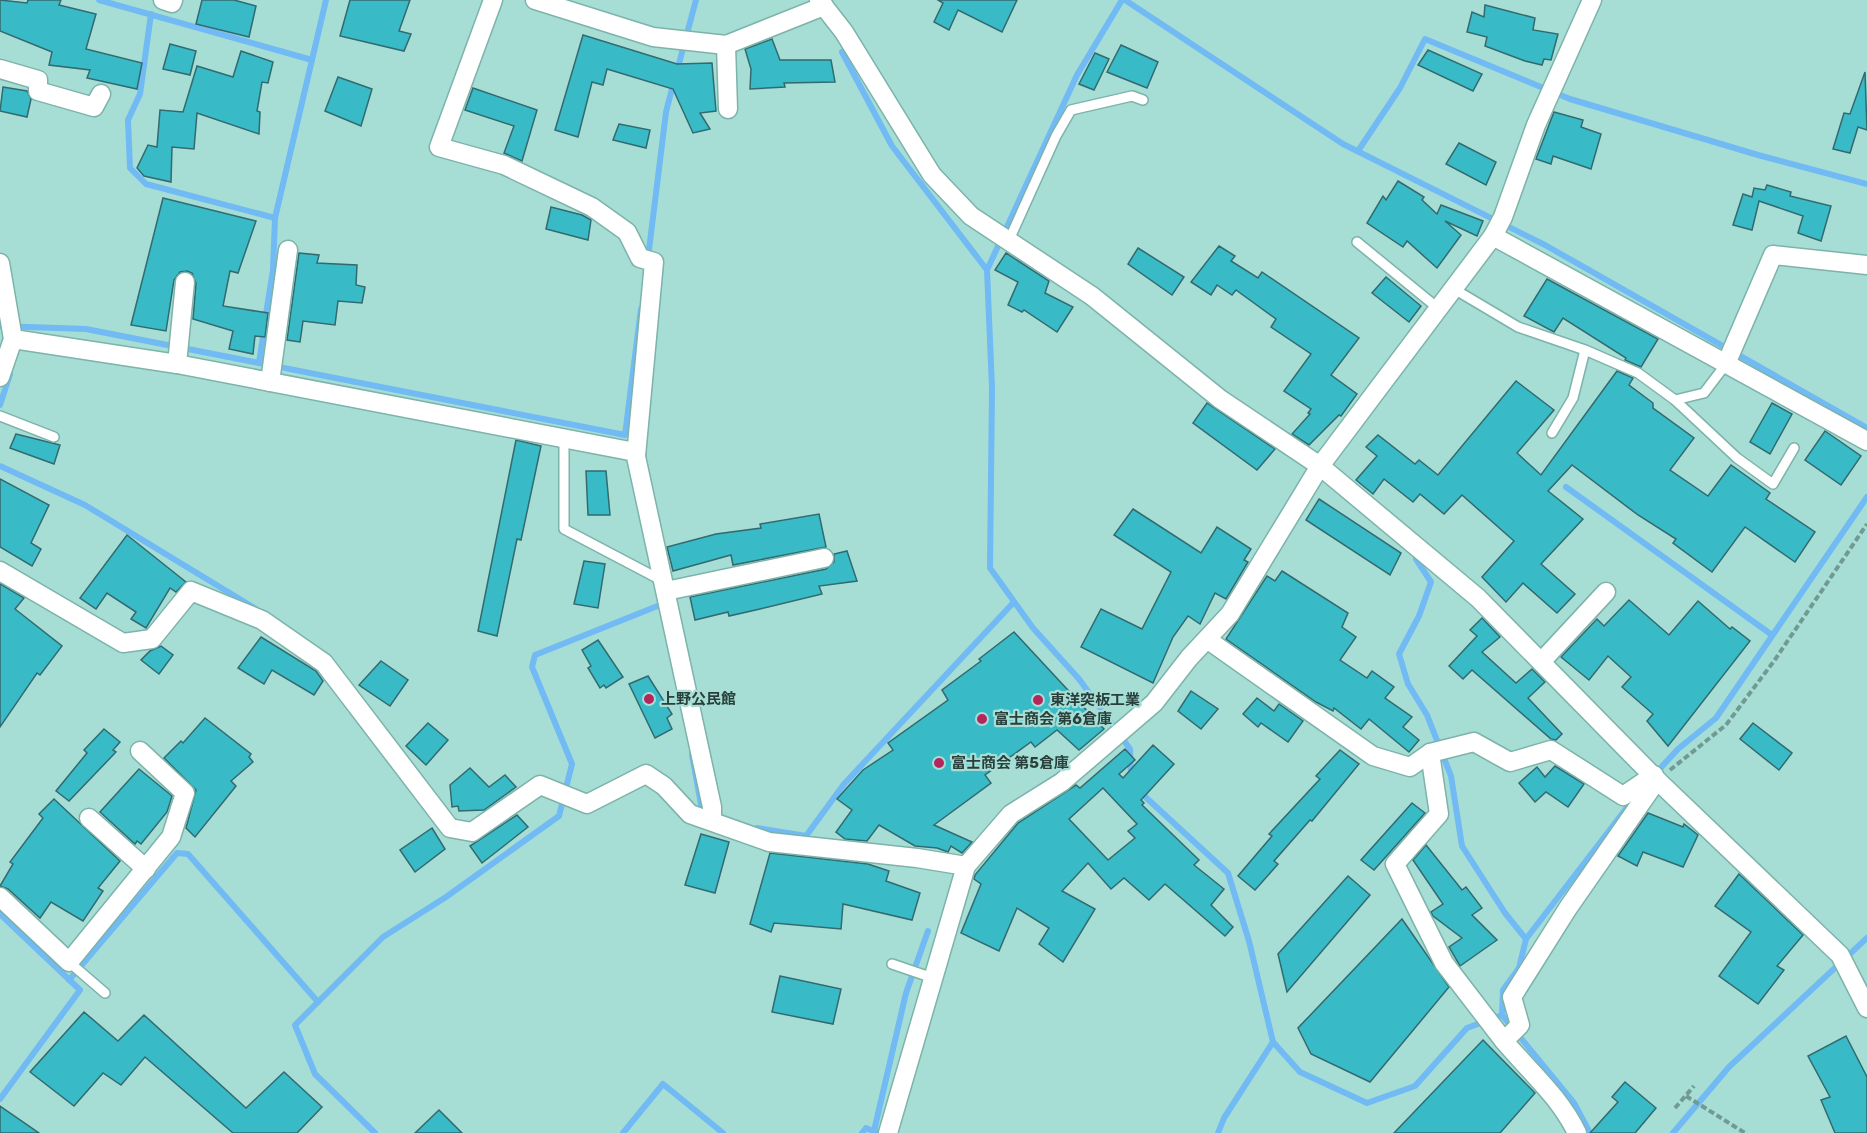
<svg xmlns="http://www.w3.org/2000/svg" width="1867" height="1133" font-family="Rubik,'Noto Sans JP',sans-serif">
<rect width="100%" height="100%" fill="#a6ded5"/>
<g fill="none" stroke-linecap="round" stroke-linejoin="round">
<g stroke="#71baf4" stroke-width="6">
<path d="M99,0l213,60"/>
<path d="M1125,0l218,144 202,101 322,183"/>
<path d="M151,14l-11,80 -12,26 2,48 16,16 129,34"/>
<path d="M842,52l50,94 95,124 90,-195 45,-75"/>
<path d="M677,71l19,-71"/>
<path d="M1358,151l42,-63 25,-49 145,60 188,56 109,29"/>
<path d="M648,258l18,-146 8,-31"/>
<path d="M987,270l5,118 -2,180 43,60 46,51 51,70 1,28"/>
<path d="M265,320l8,-50 2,-52 51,-218"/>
<path d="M0,326l86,3 539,106 16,-126"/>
<path d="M259,363l5,-33"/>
<path d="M0,405l10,-31"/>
<path d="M0,466l85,39 171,104"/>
<path d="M1566,487l206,148"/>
<path d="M1416,559l15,23 -12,34 -20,38 9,30 19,31 24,61 11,70 43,67 21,26 -7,29 -16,22 -1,25 72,88 16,30"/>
<path d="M692,755l10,55 6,2"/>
<path d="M1655,774l23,-25 38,-31 151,-221"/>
<path d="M1140,792l88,81 21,68 24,101"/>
<path d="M757,828l49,8 38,-52 170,-182"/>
<path d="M0,914l80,76 -80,109"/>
<path d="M1526,939l109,-142"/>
<path d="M69,980l108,-127 11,1 130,148"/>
<path d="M874,1131l32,-138 22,-62"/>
<path d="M375,1133l-60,-59 -20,-49 88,-88 63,-40 113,-81 13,-52 -40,-97 3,-12 125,-50"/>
<path d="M623,1133l40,-49 60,49"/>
<path d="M862,1133l4,-5 12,5"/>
<path d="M1218,1133l6,-15 49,-76 27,30 67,31 48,-17 52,-58 35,-13"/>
<path d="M1673,1133l56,-66 138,-129"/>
</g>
</g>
<g fill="#38bbc7" stroke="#326a6f" stroke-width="1.5" fill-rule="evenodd">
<path d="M0,0l27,3 1,-3h33l-2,5 37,9 -10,35 56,14 -5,26 -50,-11 3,-8 -41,-5 3,-13 -52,-21z"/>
<path d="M202,0h32l22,6 -7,31 -53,-13z"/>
<path d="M350,0h60l-11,31 12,3 -7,17 -64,-15z"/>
<path d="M938,0h79l-15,32 -44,-22 -9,20 -15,-8 9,-19z"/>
<path d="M1485,5l50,13 -2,12 25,4 -7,26 -7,-1 -2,6 -17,-4 -40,-15 2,-9 -20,-5 5,-20 12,5z"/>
<path d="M583,35l94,29 35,-1 4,48 -16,2 10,16 -17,4 -20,-44 -66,-20 -4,16 -11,-3 -14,55 -23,-7z"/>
<path d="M772,39l8,21h51l4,22 -51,1 1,4 -35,2 1,-20 -6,-20z"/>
<path d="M170,44l26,7 -6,24 -27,-6z"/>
<path d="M1121,45l37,17 -11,26 -40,-16z"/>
<path d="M1428,50l54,24 -9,17 -55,-26z"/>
<path d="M241,51l32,11 -5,21 -6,-1 -5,29 3,1 -1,22 -62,-21 -3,36 -22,-2 -1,35 -27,-6 -7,-8 11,-23 9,2 3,-37 23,2 14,-46 36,11z"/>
<path d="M1095,53l14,6 -15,31 -15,-6z"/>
<path d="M1865,72l2,58 -9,-3 -8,26 -17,-4 11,-36 6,1z"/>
<path d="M338,77l34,12 -11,37 -36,-15z"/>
<path d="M3,87l24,4 4,8 -4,18 -27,-6z"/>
<path d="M473,88l64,22 -15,51 -18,-8 10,-27 -49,-16z"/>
<path d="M1554,112l29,8 -2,7 20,7 -10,35 -38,-13 -2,8 -15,-5z"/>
<path d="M619,124l31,6 -4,18 -33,-8z"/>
<path d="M1459,143l37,19 -10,23 -40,-21z"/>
<path d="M1398,181l26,16 -2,3 15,14 4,-9 42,16 -6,15 -32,-15 16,14 -24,33 -30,-27 -4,6 -36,-24 16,-27 3,4z"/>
<path d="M1767,185l24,7 -1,4 41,10 -10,35 -23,-8 5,-17 -44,-15 -7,29 -19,-5 10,-31 9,3 2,-9 11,2z"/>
<path d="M163,198l93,23 -18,52 -8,-2 -7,35 45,7 -3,24 -10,-1 -2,18 -24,-5 4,-18 -40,-12 3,-36 -4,-10 -5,-2 -7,1 -6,8 -8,51 -35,-6z"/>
<path d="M551,207l31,8 9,5 -3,20 -42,-11z"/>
<path d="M1219,246l16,10 -4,5 27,17 4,-6 97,66 -28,37 26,19 -16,22 -2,-1 -30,30 -17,-11 18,-20 -2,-1 3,-4 -27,-18 27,-37 -40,-27 5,-8 -40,-29 -4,5 -15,-10 -6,10 -20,-13z"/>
<path d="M1138,248l46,29 -12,18 -44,-31z"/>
<path d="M299,253l20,2 -2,8 40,2 -1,20 9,2 -3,16 -24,-2 -3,24 -32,-4 -3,21 -13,-2z"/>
<path d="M1006,253l43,28 -4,12 28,14 -16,25 -33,-22 -2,2 -14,-7 10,-23 -23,-12z"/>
<path d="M1386,277l35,29 -12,16 -37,-29z"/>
<path d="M1547,279l111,60 -17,28 -16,-7 1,-2 -63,-40 -9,14 -30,-16z"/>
<path d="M1617,371l16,7 -4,7 24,18v5l41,30 -24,32 38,26 23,-31 39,28 -4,6 49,33 -20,30 -50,-35 -33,45 -39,-29 3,-4 -38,-24 -66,-50 -24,26 35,28 -42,45 34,30 -18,19 -34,-30 -17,19 -24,-25 32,-36 -52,-46 -18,19 -24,-20 -7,8 -29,-23 -11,15 -17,-14 21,-24 -11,-9 12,-12 37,29 4,-4 19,15 78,-94 38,29 -37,43 24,22z"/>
<path d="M1207,403l68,46 -18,21 -64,-47z"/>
<path d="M1772,403l20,11 -22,40 -20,-12z"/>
<path d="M1825,431l36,25 -20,29 -36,-25z"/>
<path d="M16,434l44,11 -6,19 -44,-16z"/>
<path d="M516,440l25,6 -20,94 -4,-1 -20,97 -19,-5z"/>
<path d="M586,471h20l4,44h-22z"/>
<path d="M0,479l49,26 -18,38 10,6 -9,17 -32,-19z"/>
<path d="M1319,499l82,54 -11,22 -84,-55z"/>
<path d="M1133,509l68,44 16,-26 34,22 -7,11 4,2 -22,37 -11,-6 -15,31 -12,-8 -15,21 -20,46 -72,-36 20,-38 41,20 29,-57 -57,-37z"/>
<path d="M819,514l7,33 -93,18 -2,-10 -58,16 -6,-24 49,-13 45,-6 -1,-4z"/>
<path d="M127,535l59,47 -10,10 -6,-4 -24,40 -15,-9 5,-7 -29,-19 -11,16 -16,-11z"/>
<path d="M847,551l10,30 -38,5 3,8 -62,15 -31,7 -1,-4 -33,8 -5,-23 136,-28 8,-7v-8z"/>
<path d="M584,561l21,3 -7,44 -24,-4z"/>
<path d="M1282,571l66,42 -6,14 14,10 -16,23 27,18 5,-7 22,16 -9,11 27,19 -9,10 16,13 -10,12 -40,-33 -8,10 -27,-21 -1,3 -17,-9 -90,-63 41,-63 8,5z"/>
<path d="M0,584l24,14 -9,11 47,37 -22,29 -3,-2 -37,54z"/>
<path d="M1629,600l40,35 29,-34 32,28 2,-2 18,14 -82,105 -21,-25 6,-7 -31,-27 9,-10 -23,-21 -19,24 -28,-23 36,-38 7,7z"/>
<path d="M1482,618l18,19 -18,15 34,31 16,-14 13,13 -17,16 34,36 -6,6 -5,-1 -79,-69 -9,9 -14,-13 28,-30 -7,-6z"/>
<path d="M1014,632l90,97 -25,21 -22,-20 -22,17 -4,-5 -46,33 6,8 -57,42 38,17 -10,11 -11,-7 -3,6 -11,-4 -22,-2 -36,-21 -12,16 -22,-2 -9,-7 16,-22 -15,-11 26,-29 30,-20 -5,-7 60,-43 -6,-10 39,-29 -2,-2z"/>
<path d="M261,637l55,34 7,10 -9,14 -42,-25 -8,14 -26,-16z"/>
<path d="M598,640l25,37 -17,11 -2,-3 -4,3 -12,-20 3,-2 -9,-16z"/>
<path d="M161,646l12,9 -14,19 -18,-14 9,-9z"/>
<path d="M381,661l27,19 -18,26 -31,-21z"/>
<path d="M648,676l24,38 -5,4 5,11 -17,9 -26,-54z"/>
<path d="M1191,691l27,18 -17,20 -23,-18z"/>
<path d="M1257,698l17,13 5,-7 24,17 -15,21 -27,-19 -3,4 -15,-13z"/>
<path d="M205,718l46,36 -2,3 4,5 -22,19 5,5 -41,51 -9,-9 10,-38 -32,-32 17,-17 2,2z"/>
<path d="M428,723l20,17 -22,25 -20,-19z"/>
<path d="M1753,723l39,30 -13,17 -39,-31z"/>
<path d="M104,729l16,13 -7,8 3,2 -47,49 -13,-10 31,-38 -3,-3z"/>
<path d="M1153,745l21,19 -33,36 3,3 -2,2 57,55 -5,5 30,24 -13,16 22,22 -8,9 -60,-52 -16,16 -25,-22 -13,11 -23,-26 -26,28 33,18 -32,53 -24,-18 10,-16 -32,-20 -18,43 -38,-18 20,-49 -7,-5 1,-4 43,-52 58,-38 4,3 45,-39 10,11 -16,14 4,4zM1103,788l34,36 -9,7 7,7 -27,22 -39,-41z"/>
<path d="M1340,750l19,14 -47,57 -2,-1 -36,41 4,3 -23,26 -17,-14 34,-40 -3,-2 51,-55 -4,-3z"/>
<path d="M1555,766l29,18 -16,23 -22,-15 -11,10 -16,-19 18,-16 8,10z"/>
<path d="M470,768l19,19 16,-12 11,12 -32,23 -25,1 -1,-5 -6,1 -2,-22z"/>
<path d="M139,769l33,27 -5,16 -26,32 -4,-3 -2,3 -35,-32z"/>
<path d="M54,799l66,62 -22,27 5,3 -20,30 -32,-19 -11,16 -32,-29 -8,-3 13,-22 -3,-2 33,-44 -4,-4z"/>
<path d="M1412,803l13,10 -51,57 -13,-10z"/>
<path d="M1648,813l35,14 1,-3 14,11 -15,32 -40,-15 -6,14 -19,-10z"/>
<path d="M517,815l11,12 -46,36 -12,-17z"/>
<path d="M432,828l13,21 -30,23 -15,-22z"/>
<path d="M701,834l28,8 -14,51 -30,-8z"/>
<path d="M1426,845l36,45 4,-3 16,21 -10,7 25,25 -37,26 -11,-19 13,-9 -29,-22 -2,-4 12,-8 -30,-44z"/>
<path d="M770,853l98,11 21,7 -3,10 34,12 -8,27 -69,-16 -2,25 -67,-6 -3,9 -21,-8z"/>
<path d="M1739,874l64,61 -26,31 7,4 -26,34 -39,-28 32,-44 -36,-26z"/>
<path d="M1348,876l22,19 -83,97 -9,-38z"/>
<path d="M1402,919l47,68 -79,95 -59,-28 -13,-26z"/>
<path d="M780,976l61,13 -8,35 -61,-12z"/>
<path d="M84,1012l34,29 26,-26 102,93 38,-36 38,35 -25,26h-64l-88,-76 -24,28 -18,-12 -29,33 -44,-34z"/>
<path d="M1846,1036l21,41v56h-32l-14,-33 9,-3 -22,-41z"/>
<path d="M1483,1040l52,53 -35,40h-106z"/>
<path d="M1625,1082l31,26 -21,25h-45l28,-31 -6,-5z"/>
<path d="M0,1106l39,27h-39z"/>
<path d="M439,1110l23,23h-47z"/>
</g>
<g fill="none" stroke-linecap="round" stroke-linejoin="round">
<g stroke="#7cb3aa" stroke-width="12">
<g id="service">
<path d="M1009,240l47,-104 15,-26 61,-14 11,4"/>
<path d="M1357,242l82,67"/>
<path d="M1454,289l64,38 67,23 53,23 37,27 62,58 36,26 21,-36"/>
<path d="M1675,400l29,-7 22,-29"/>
<path d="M0,416l54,21"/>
<path d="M1552,433l21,-35 12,-48"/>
<path d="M564,438v91l97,51"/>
<path d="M69,962l36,31"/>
<path d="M892,964l41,14"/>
</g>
</g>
<g stroke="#7cb3aa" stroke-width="21">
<g id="minor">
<path d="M163,0l9,3 1,-3"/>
<path d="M493,0l-54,147 65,18 88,42 35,25 13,26 14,4 -18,194"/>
<path d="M535,0l118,37 73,8 98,-39"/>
<path d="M819,0l25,32 88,143 39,41 121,80 128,103 100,67 158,132 179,182 183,175 27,53"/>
<path d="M726,45l2,64"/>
<path d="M0,69l38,11v11l56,16 7,-13"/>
<path d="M1493,236l374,205"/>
<path d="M0,263l13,76 -13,38"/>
<path d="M13,339l164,25 458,88 77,355v14"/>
<path d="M177,364l8,-82"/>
<path d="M1726,364l47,-109 94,10"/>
<path d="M270,382l18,-132"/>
<path d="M0,571l123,72 29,-4 39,-48 71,29 62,43 126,165 22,4 68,-47 47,19 59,-30 18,12 26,28 79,28 148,16 49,8"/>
<path d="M666,591l158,-33"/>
<path d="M1208,640l165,116 37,11 20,-14 44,-11 36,20 41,-12 72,46 31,-21"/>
<path d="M1541,662l65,-70"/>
<path d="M1430,753l9,61 -44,50 49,99 60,78"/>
<path d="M89,818l57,51"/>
<path d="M0,897l69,65 102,-125 14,-44 -45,-42"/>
<path d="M888,1133l78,-267 45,-52 51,-32 92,-79 35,-45 41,-44 90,-148 173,-230 10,-19 33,-92 56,-125"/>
<path d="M1577,1133c-18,-37 -47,-61 -73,-92l16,-16 -8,-28 56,-89 89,-128"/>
</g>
</g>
<g stroke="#709a93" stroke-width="4" stroke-dasharray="6 3" stroke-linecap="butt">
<path d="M1670,770l56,-45 48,-64 93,-137"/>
<path d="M1686,1096l59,37"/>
<path d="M1675,1108l19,-22"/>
</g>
<use href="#service" stroke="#fff" stroke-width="9"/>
<use href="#minor" stroke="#fff" stroke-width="18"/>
</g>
<g fill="#b4265c" stroke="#a6ded5" stroke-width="2">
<circle cx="649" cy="699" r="6"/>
<circle cx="1038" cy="700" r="6"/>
<circle cx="982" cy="719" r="6"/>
<circle cx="939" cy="763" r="6"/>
</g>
<g text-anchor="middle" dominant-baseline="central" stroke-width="4.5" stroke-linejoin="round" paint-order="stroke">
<g font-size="15" font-weight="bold" fill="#283f3b" stroke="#a6ded5" text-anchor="start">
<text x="661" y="699">上野公民館</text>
<text x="1050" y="700">東洋突板工業</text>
<text x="994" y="719">富士商会 第6倉庫</text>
<text x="951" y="763">富士商会 第5倉庫</text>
</g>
</g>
</svg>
